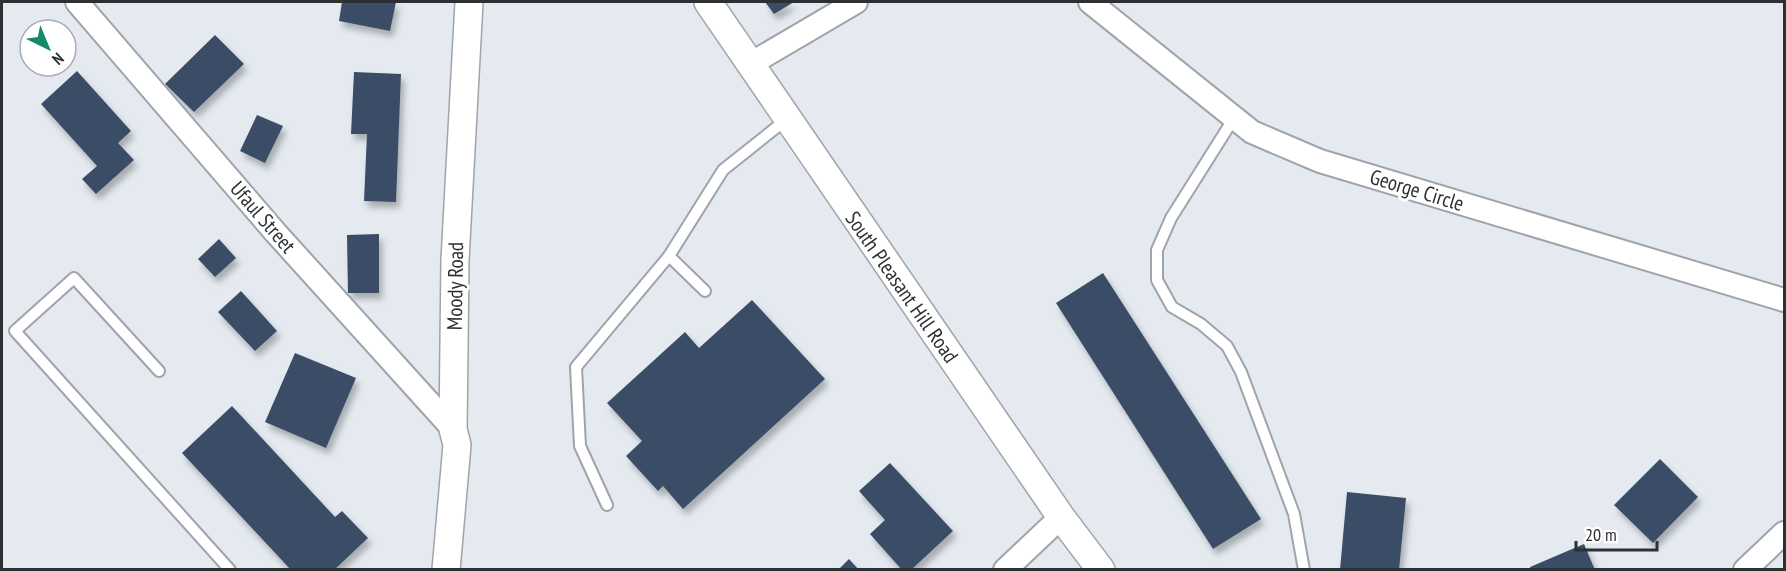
<svg xmlns="http://www.w3.org/2000/svg" width="1786" height="571" font-family="'PT Sans Narrow',sans-serif">
<defs>
<filter id="shadow"><feDropShadow dx="3.5" dy="6" stdDeviation="3" flood-color="#0004"/></filter>
</defs>
<rect width="100%" height="100%" fill="#e4eaf0"/>
<g fill="#3a4e66" filter="url(#shadow)">
<path d="M342,2h54l-6,29 -51,-10z"/>
<path d="M765,2h29l-20,12z"/>
<path d="M215,35l29,29 -50,48 -29,-28z"/>
<path d="M77,71l54,60 -13,12 16,17 -38,34 -14,-15 15,-13 -56,-62z"/>
<path d="M354,72l47,2 -5,128 -32,-1 3,-67h-16z"/>
<path d="M257,115l26,11 -18,37 -25,-12z"/>
<path d="M379,234v59h-31l-1,-58z"/>
<path d="M219,239l17,19 -21,19 -17,-18z"/>
<path d="M1103,273l158,246 -48,30 -157,-246z"/>
<path d="M241,291l36,40 -22,20 -37,-39z"/>
<path d="M752,300l73,79 -142,130 -20,-23 -5,5 -32,-35 16,-15 -35,-38 78,-71 14,16z"/>
<path d="M295,353l61,25 -30,70 -61,-26z"/>
<path d="M232,406l103,111 7,-6 26,27 -34,32h-43l-109,-117z"/>
<path d="M1660,459l38,38 -45,46 -39,-38z"/>
<path d="M890,463l63,68 -42,39h-9l-32,-36 15,-14 -26,-29z"/>
<path d="M1347,492l59,6 -7,72h-59z"/>
<path d="M1584,544l11,26h-64l-1,-3z"/>
<path d="M849,559l10,11h-21z"/>
</g>
<g fill="none" stroke-linecap="round" stroke-linejoin="round">
<g stroke="#9fa4aa" stroke-width="14">
<g id="service">
<path d="M1234,118l-63,100 -14,32v30l15,27 29,17 26,22 14,26 53,142 10,56"/>
<path d="M669,256l36,35"/>
<path d="M159,371l-85,-93 -59,53 215,239"/>
<path d="M607,505l-27,-59 -4,-79 93,-111 54,-86 64,-51"/>
</g>
</g>
<g stroke="#9fa4aa" stroke-width="26">
<g id="minor">
<path d="M77,2l198,230 178,197"/>
<path d="M1090,2l162,130 68,29 464,139"/>
<path d="M752,63l104,-61"/>
<path d="M1005,570l56,-53"/>
<path d="M1745,570l39,-37"/>
</g>
</g>
<g stroke="#9fa4aa" stroke-width="30">
<g id="tertiary">
<path d="M708,2l353,515 40,53"/>
<path d="M446,570l11,-125 -4,-16 2,-169 14,-258"/>
</g>
</g>
<use href="#service" stroke="#fff" stroke-width="10"/>
<use href="#minor" stroke="#fff" stroke-width="22"/>
<use href="#tertiary" stroke="#fff" stroke-width="27"/>
</g>
<g text-anchor="middle" dominant-baseline="central" stroke-width="6" stroke-linejoin="round" paint-order="stroke">
<g font-size="21" fill="#2d3032" stroke="#fff">
<text transform="translate(1417 190) rotate(17)">George Circle</text>
<text transform="translate(263 217) rotate(49)">Ufaul Street</text>
<text transform="translate(455 286) rotate(-89)">Moody Road</text>
<text transform="translate(902 287) rotate(55)">South Pleasant Hill Road</text>
</g>
</g>
<rect width="1786" height="571" fill="none" stroke="#2d3032" stroke-width="6"/>
<g transform="translate(48 48) rotate(137)"><circle r="28" fill="#ffffff" stroke="#abacad" stroke-width="1.5"/>
<path d="M0-4.5L10 22L0 15L-10 22Z" fill="#148a6b"/>
<text y="-9" font-size="16" font-weight="bold" text-anchor="middle" fill="#2d3032">N</text>
</g>
<path d="M1576 541v9h81v-9" fill="none" stroke="#2d3032" stroke-width="3"/>
<text x="1585" y="541" font-size="18" fill="#2d3032" stroke="#ffffff" stroke-width="4.5" paint-order="stroke">20 m</text>
</svg>
